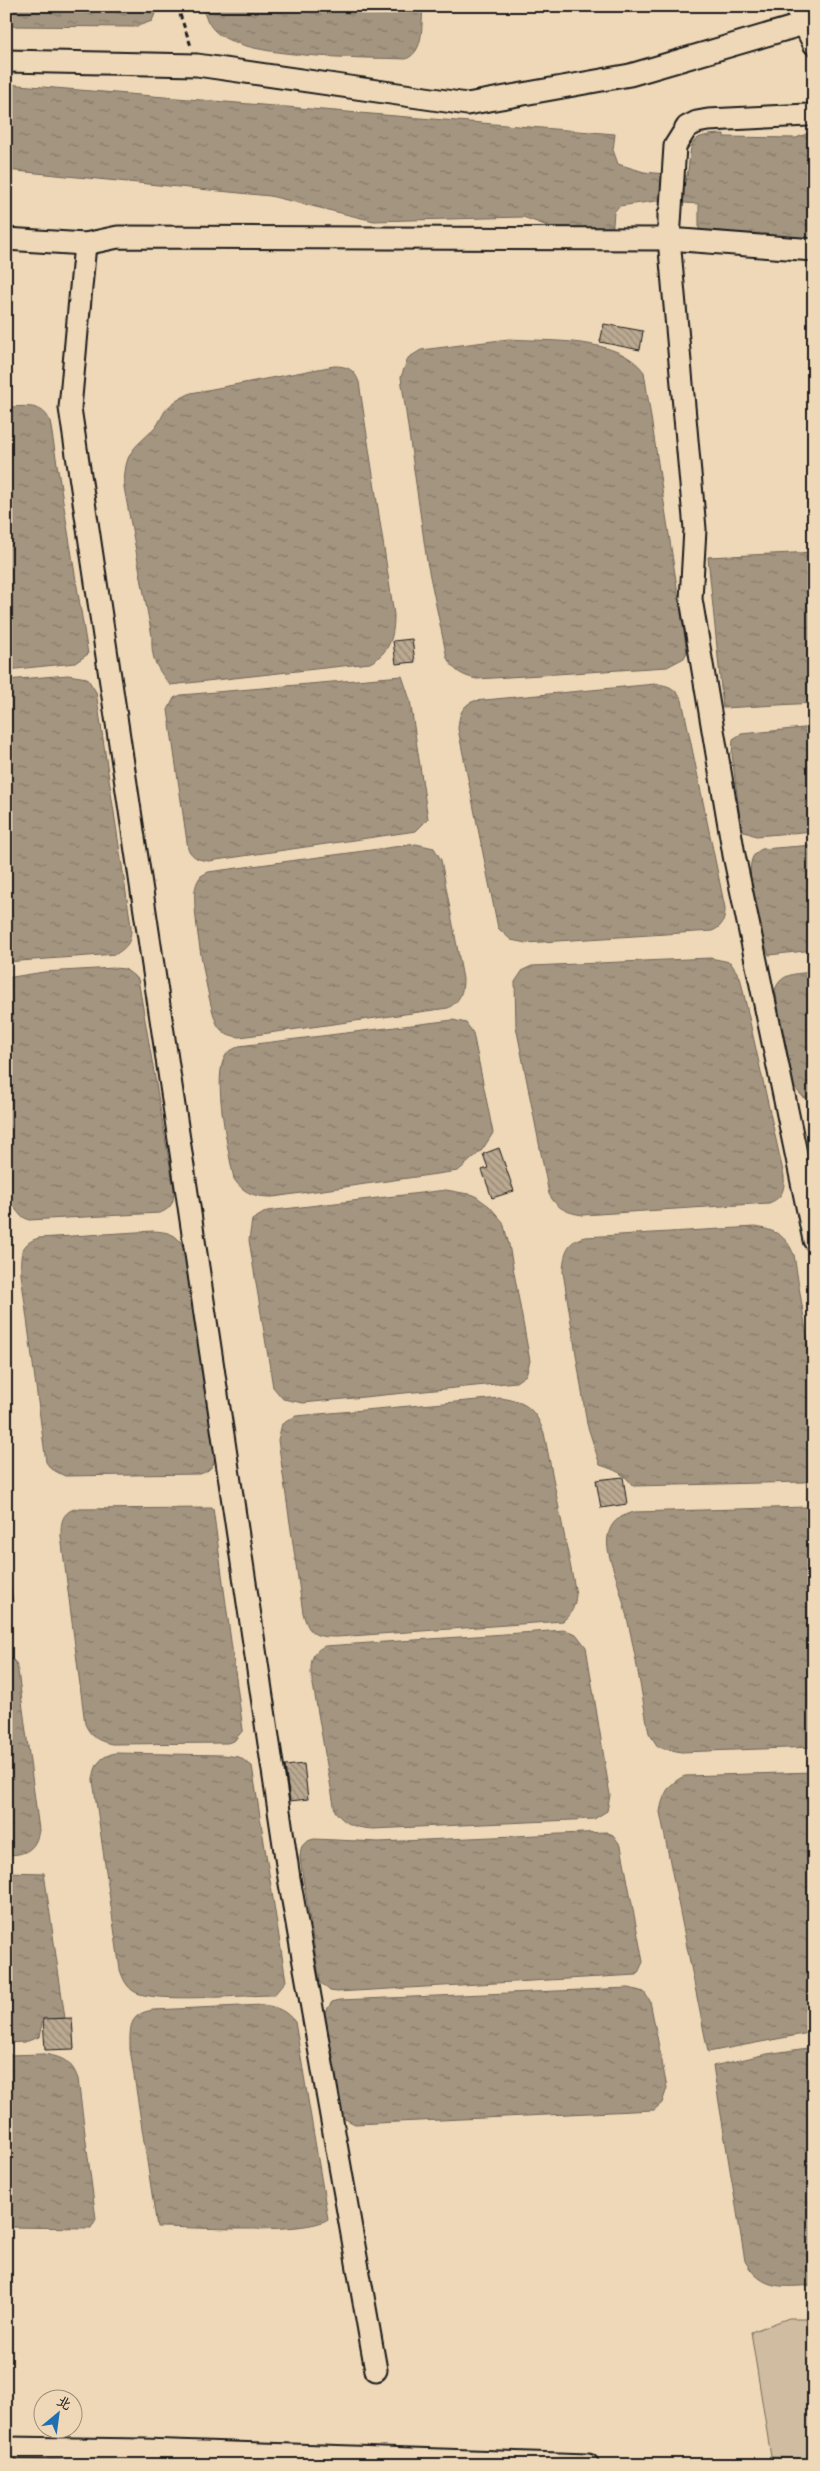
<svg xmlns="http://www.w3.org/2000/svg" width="820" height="2471" font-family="'Indie Flower','LXGW WenKai TC',sans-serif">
<defs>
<pattern id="water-ripples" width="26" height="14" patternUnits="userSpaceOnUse" patternTransform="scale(1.25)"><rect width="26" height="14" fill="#a49580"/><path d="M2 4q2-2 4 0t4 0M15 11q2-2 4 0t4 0" fill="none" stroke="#857968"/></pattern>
<pattern id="building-back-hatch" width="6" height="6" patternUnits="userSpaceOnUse" patternTransform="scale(1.25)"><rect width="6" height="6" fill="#bba991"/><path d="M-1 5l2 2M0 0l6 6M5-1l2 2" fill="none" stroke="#978976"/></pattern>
</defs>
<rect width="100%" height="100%" fill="#efd8b7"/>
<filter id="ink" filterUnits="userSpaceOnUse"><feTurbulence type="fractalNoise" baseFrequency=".02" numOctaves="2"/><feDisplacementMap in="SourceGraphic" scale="10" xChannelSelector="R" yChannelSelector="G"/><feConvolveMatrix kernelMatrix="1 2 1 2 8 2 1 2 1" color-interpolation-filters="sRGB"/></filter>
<g filter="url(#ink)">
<path fill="#d0bca0" stroke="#766c5e" d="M789,2318h25v141l-43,-2 -20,-125z"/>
<g fill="url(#water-ripples)" stroke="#6e6558">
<path d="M6,6h152l-6,15 -17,6 -126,-1 -3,-2z"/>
<path d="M202,6h221c-2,19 2,45 -17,53 -43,-2 -164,1 -192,-29 -6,-6 -10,-16 -12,-24z"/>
<path d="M6,84l609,50 -2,16 5,14 26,8 43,4c6,-32 -3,-41 37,-42v3l72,1 18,-7v114l-115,-5v-36l-43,-3 -37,5 -5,6 -2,25 -48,-5 -41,-15 -149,4 -104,-25 -264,-26z"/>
<path d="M509,339c41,3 109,-3 135,33l43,280 -3,6 -17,9 -190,12c-15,-3 -23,-8 -30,-21l-20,-96 -26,-185 7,-19 13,-8z"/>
<path d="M334,366c13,0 20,3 25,16l35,233c0,22 -4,37 -24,48l-200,22c-14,-18 -19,-26 -18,-49l-28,-149c1,-35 7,-36 31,-59 4,-5 7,-12 10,-17 7,-9 16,-13 26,-18z"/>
<path d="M6,407c17,0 36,-5 44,14l38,233 -13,9 -69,7z"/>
<path d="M814,552v151l-91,5 -15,-151z"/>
<path d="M68,675l19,3 9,14 35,234c0,15 -2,20 -15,28l-110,8v-282z"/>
<path d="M402,676l8,24 18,119 -12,12 -207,30c-10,-1 -16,-3 -21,-12l-20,-139 6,-12 7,-3z"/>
<path d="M655,684c14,1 20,4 27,16l43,208c0,11 -2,19 -13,23l-186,12 -15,-3 -13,-12 -40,-199c1,-13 3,-23 16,-28z"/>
<path d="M814,727v104l-58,5 -11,-4 -4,-5 -9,-73 1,-15 8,-5z"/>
<path d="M416,844l18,4 7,12 22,119c0,14 -3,22 -15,29l-208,29c-9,-1 -19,-4 -23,-13 -9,-19 -25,-112 -22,-134 1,-5 2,-9 6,-14l7,-4z"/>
<path d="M814,845v105l-45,5c-7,-16 -22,-76 -18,-92 1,-7 5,-11 11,-14z"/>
<path d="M710,958l20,4 10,15 44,199c1,14 -2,22 -15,27l-186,12c-15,-2 -26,-6 -34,-21l-33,-168 -1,-44 8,-12 9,-4z"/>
<path d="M114,968l11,1 13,10 36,210c0,13 -2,19 -14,24l-131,7 -8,-4 -9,-11 -6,-39v-188l38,-6z"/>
<path d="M814,972v128l-11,-3 -9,-10 -19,-97c6,-18 23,-16 39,-18z"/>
<path d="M453,1020l13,3 7,10 20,100 -11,17 -24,21 -185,26c-17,0 -29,-3 -39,-18 -5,-25 -23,-104 -8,-124 3,-5 9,-6 13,-9z"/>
<path d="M446,1190l28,5 15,11 14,16 6,23 21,116 -4,14 -10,7 -213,21 -20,-4 -10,-12 -24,-147 3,-20 15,-9z"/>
<path d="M755,1227c20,3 31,8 39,28l20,126v98l-10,3 -171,4c-9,-13 -18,-16 -33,-21l-13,-41 -24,-152c1,-18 3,-31 22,-35z"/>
<path d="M153,1231c16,1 25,3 31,18l32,200c0,13 -3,21 -16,25l-135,2 -14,-7 -5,-7 -25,-188c-1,-18 -1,-31 18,-36z"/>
<path d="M501,1398c26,4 34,11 43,35l32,161c-1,13 -4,19 -13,27l-226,16c-22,0 -28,-2 -34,-24l-25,-173 4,-16 14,-8z"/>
<path d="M806,1507l8,1v239l-133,5 -23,-5 -9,-14c-10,-52 -17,-105 -33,-156 -4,-13 -12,-31 -7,-45 4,-13 13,-16 25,-20z"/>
<path d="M213,1508l30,222 -9,11 -7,2 -115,1c-14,-3 -21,-7 -27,-20l-24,-188c0,-12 0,-22 13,-27z"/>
<path d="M6,1551l7,52 -7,4z"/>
<path d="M565,1630l11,4 10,13 24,148 -3,16 -13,8 -221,10c-16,-1 -28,-4 -38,-18l-24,-138c0,-14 1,-21 14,-27z"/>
<path d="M6,1653l10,10 2,8 21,159c-3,20 -14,25 -33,25z"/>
<path d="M115,1753l108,2 16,2 13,9 34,215 -12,14c-27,0 -120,8 -139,-3 -9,-5 -12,-14 -15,-22l-27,-190c2,-15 6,-23 22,-27z"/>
<path d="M814,1772v260l-106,20 -48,-240c3,-17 8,-29 25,-36z"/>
<path d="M606,1832l7,3 8,11 22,116 -6,13 -300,17 -7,-1 -10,-9 -20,-123c0,-12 2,-17 14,-20l65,3z"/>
<path d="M6,1872l38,1 21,145 -22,1 -4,18 -14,5 -19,1z"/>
<path d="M629,1988l15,4 6,9 17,87 -5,15 -8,7 -299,14 -14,-7 -18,-102 9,-13 8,-2z"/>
<path d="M263,2005c15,2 23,6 32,17l33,197c-22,16 -138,8 -171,8l-27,-178c0,-21 -2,-35 23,-39z"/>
<path d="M814,2047v238c-31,2 -52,6 -69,-24l-32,-195 54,-12z"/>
<path d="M44,2054c18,3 28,7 34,25l18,140 -5,9 -85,-1v-172z"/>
</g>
<g fill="url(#building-back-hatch)" stroke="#1c1c1c">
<path d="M604,324l39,7 -3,19 -40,-8z"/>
<path d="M412,639l3,23 -19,2 -3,-23z"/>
<path d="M499,1148l15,43 -22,7 -10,-28 6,-2 -5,-14z"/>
<path d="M623,1477l4,27 -26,4 -5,-28z"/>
<path d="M304,1764l4,35 -18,2 -5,-35z"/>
<path d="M72,2018l2,31 -29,1 -2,-31z"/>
</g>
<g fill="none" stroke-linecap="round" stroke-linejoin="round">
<g stroke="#1c1c1c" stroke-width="25">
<g id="minor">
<path d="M795,6l19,38"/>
<path d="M6,61l191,4 270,39 163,-29 174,-51"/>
<path d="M814,113l-6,2 -100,5 -11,2 -10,5 -12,19 -6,93 145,11"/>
<path d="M669,214v25l26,290 -4,70 43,256 80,385"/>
<path d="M6,239l79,5 33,-7 551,2"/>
<path d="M85,244l-15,164 219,1470 87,492"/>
<path d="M6,2448l138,2 444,15"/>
</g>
</g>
<path stroke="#1c1c1c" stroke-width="3" stroke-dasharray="5 4" stroke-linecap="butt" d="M177,6l14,40"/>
<use href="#minor" stroke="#efd8b7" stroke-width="21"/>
</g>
</g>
<rect width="820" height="2471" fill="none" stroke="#efd8b7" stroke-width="25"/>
<rect x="12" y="12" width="795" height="2446" fill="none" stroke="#1c1c1c" stroke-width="2" filter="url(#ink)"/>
<g transform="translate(58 2414) rotate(29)"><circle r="24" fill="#efd8b7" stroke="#9b8d79"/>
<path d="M0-4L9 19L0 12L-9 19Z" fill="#1f6fb2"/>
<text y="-8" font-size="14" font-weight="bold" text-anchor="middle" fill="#1c1c1c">北</text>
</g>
</svg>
